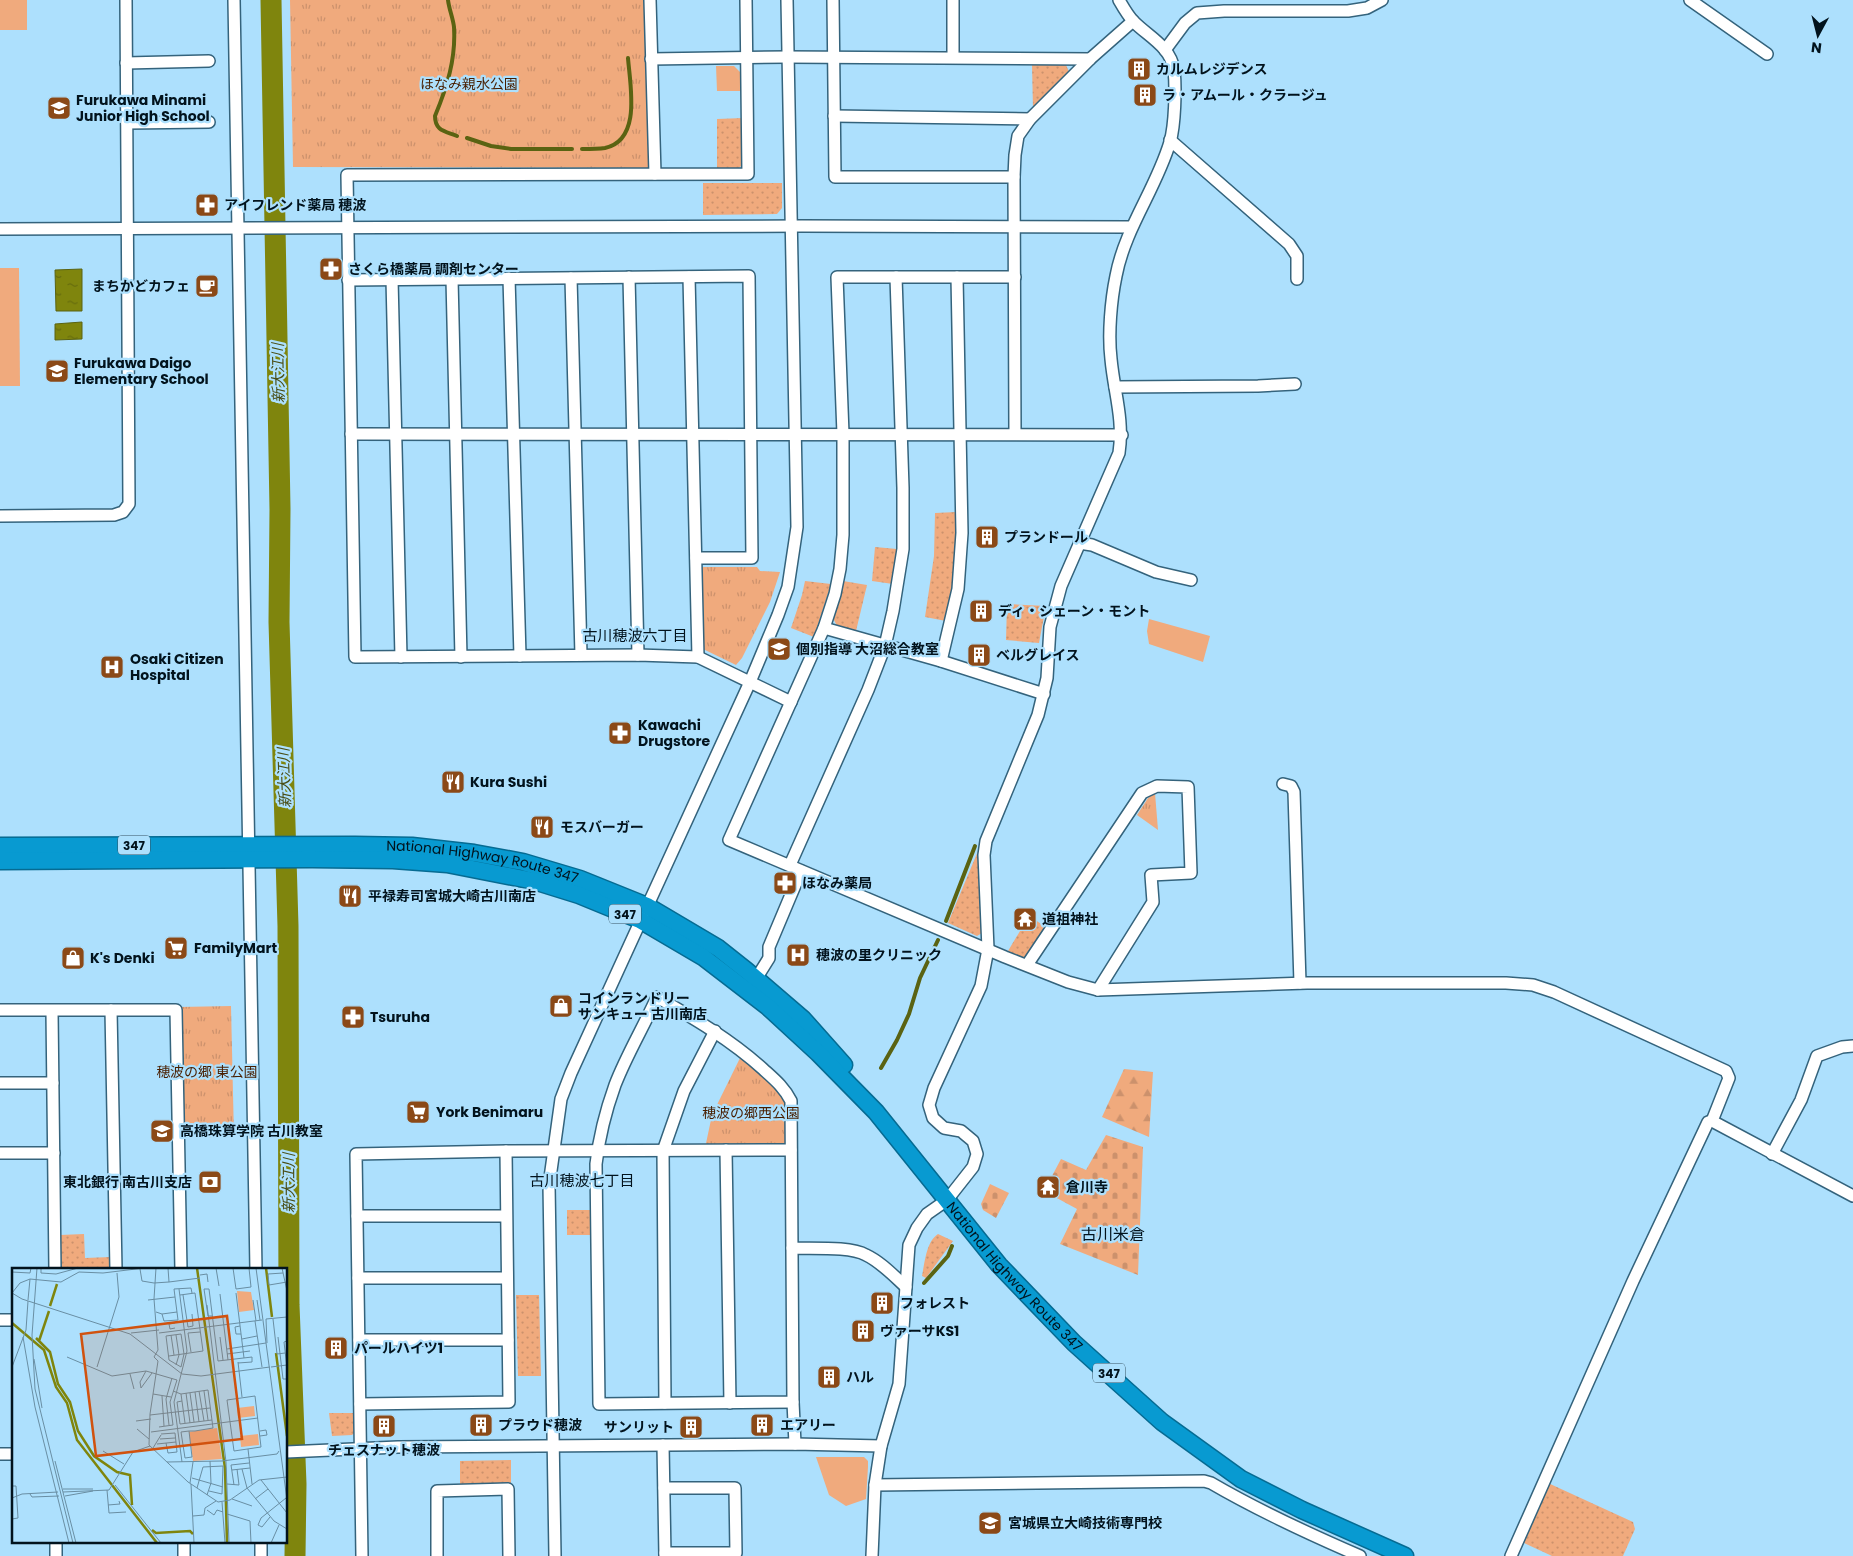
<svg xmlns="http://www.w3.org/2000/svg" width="1853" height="1556" font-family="Poppins,'Noto Sans JP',sans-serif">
<defs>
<pattern id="grass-dots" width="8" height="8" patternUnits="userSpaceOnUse" patternTransform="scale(1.25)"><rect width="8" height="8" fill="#f0aa7d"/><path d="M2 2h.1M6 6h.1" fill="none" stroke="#cc916c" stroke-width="1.8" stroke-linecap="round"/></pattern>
<pattern id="forest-firs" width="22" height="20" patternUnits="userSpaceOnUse" patternTransform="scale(1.25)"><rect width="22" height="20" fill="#f0aa7d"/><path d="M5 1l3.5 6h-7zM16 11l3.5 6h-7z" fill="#cc916c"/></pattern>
<pattern id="cemetery-stones" width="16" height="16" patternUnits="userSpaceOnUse" patternTransform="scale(1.25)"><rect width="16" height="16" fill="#f0aa7d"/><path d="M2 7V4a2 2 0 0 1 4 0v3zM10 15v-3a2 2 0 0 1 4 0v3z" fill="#cc916c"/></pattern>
<pattern id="park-tufts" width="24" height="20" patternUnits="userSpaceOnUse" patternTransform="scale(1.25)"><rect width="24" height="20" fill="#f0aa7d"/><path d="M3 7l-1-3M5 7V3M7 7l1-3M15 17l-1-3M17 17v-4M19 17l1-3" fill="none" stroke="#cc916c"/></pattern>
<pattern id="water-ripples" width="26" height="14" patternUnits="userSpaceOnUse" patternTransform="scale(1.25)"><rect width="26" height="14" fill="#7f850d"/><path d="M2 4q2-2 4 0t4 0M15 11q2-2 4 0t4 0" fill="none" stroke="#666c0c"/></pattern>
</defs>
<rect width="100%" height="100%" fill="#ade0fd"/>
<g fill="url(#grass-dots)">
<path d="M1032,64l34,1 4,9 -37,35z"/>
<path d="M743,118v46l-6,6h-20v-51z"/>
<path d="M703,183h79v25l-5,6 -74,1z"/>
<path d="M957,512l-3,70 -8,39 -21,-4 9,-61 1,-43z"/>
<path d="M875,547l22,2 -4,35 -21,-3z"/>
<path d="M805,581l26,3 -17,53 -23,-9 11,-33z"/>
<path d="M843,581l24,4 -11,46 -19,-5 -4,-8z"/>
<path d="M1007,604l39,2 -7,37 -33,-3z"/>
<path d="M978,851l1,38 3,44 -5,3 -29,-13z"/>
<path d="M1029,916l17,11 -20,30 -4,1 -14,-7z"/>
<rect x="567" y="1210" width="26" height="25"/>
<path d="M84,1234l1,24 26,-1v13h-51v-35z"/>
<path d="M938,1234l15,7 -27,37 -4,-2c3,-14 4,-34 16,-42z"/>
<path d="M516,1295h23l2,81h-23z"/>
<path d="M329,1413h27l1,18 -5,4 -20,1z"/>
<path d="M511,1460v26l-51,1v-26z"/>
<path d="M1548,1483l85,39 2,7 -12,27h-71l-30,-14z"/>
</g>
<path fill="url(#forest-firs)" d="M1124,1069l29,3 -4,65 -47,-20z"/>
<g fill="url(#cemetery-stones)">
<path d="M1106,1135l37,12 -5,128 -78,-31 17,-35 -33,-18 17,-32 25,11z"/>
<path d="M990,1184l19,9 -13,25 -13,-8 -2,-6z"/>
</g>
<g fill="url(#park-tufts)">
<path d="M290,0h356l3,168 -356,-1z"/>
<path d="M702,567h55l3,4 20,1 -10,30 -28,56 -6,7 -33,-16z"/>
<path d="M1155,793l3,37 -21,-15 11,-17z"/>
<path d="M231,1006l3,131 -52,1 -3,-131z"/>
<path d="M740,1058l31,25 15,17 3,39 -7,8 -77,1 7,-33z"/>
</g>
<g fill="#f0aa7d">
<rect x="0" y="0" width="27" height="30"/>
<path d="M716,66h18l7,7v18h-24z"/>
<path d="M0,268h19l1,118h-20z"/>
<path d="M1149,619l61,17 -7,26 -54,-18 -2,-13z"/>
<path d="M816,1457h48l4,4v6l-2,32 -20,7 -17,-11z"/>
</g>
<g fill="url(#water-ripples)" stroke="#5a6312">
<path d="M82,269v42h-26l-1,-41z"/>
<path d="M82,322v17l-27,1v-16z"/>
</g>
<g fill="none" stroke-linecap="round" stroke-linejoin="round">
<g stroke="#5a6312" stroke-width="4">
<path d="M448,0c1,9 5,18 6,27 2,32 -7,60 -19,89 0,15 10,15 22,20"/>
<path d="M467,138l24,8 20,3h61"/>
<path d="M582,149c7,0 16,0 23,-1 37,-8 25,-63 23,-90"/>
<path d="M946,921l29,-75"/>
<path d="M881,1068l16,-28 12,-26 11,-36 18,-38"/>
<path d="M924,1283l24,-27 4,-10"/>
</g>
<path stroke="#7f850d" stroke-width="21" d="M271,0l9,509 -1,113 9,304 1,379 7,179 -1,72"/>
<g stroke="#34637c" stroke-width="14">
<g id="minor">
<path d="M234,0l22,1270"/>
<path d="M650,0l5,174"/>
<path d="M746,0l2,174 -401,1 8,482 283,-2 60,2 93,45"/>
<path d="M833,0l2,177h179"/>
<path d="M953,0v57"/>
<path d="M1690,0l77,54"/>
<path d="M1165,50l20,-27 12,-10 27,-2h124l19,-3 15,-8"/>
<path d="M651,59l136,-2 303,2"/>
<path d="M126,63l83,-2"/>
<path d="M834,116l196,3"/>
<path d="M127,123l82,-1"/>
<path d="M1170,140l119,104 8,12v23"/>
<path d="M0,229l802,-3 329,1"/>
<path d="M629,277l9,378"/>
<path d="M689,277l9,380"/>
<path d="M1015,277h-178l6,157v101l-3,34 -5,25 -11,34 -95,212 276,117 63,25 30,8 209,-7h199l27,2 21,7 172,79 3,7 -17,43 141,75"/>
<path d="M509,278l11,378"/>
<path d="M571,278l10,377"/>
<path d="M392,279l9,378"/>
<path d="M452,279l9,378"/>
<path d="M348,280l401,-4 3,282h-56"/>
<path d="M1115,387l143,-1 37,-2"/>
<path d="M351,434l771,1"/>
<path d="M1015,434l-1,-257 1,-22 3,-19 12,-17 60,-60 43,-38"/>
<path d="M0,516l114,-1 9,-3 6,-8 -3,-504"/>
<path d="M1079,543l13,2 64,27 35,8"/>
<path d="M824,628l117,33 103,33"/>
<path d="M941,661l17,-72 4,-56 -5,-256"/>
<path d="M1283,784l8,2 3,6 6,191"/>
<path d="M790,865l78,-175 17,-44 8,-35 10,-62v-61l-7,-211"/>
<path d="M1027,965l115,-172 15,-7 31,1 3,86 -40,2 2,27 -55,88"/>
<path d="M756,979l13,-21v-11l32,-76"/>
<path d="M657,997c38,22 74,43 106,72 11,10 21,18 28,32l2,301 -194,2 -3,-240c3,-26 10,-54 19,-79 11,-29 29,-59 42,-88z"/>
<path d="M0,1010h176l5,260"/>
<path d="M111,1010l5,260"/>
<path d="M52,1011l3,259"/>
<path d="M0,1083h53"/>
<path d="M726,1150l4,253"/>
<path d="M0,1153h54"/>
<path d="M1772,1154l29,-54 16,-44 25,-9 11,-1"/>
<path d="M357,1216h149"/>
<path d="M792,1248c19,1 58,-2 74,7 15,7 28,21 40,32"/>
<path d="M358,1278h149"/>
<path d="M0,1320h14"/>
<path d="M359,1340h149"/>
<path d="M793,1402l2,42"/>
<path d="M665,1403l-2,-252 21,-60 31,-60"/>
<path d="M360,1404l149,-2 -3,-251"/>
<path d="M663,1445l2,111"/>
<path d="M286,1452l112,-5 397,-3 86,2"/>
<path d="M0,1454h14"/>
<path d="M875,1485l329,-4 7,2c48,28 98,51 149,73"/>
<path d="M664,1488h71l1,65h-71"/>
<path d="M184,1542v14"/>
<path d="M261,1542v14"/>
<path d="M56,1556v-14"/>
<path d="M362,1556l-6,-402 150,-3 285,-1"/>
<path d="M437,1556v-65l71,-2 1,67"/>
<path d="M555,1556l-6,-371 12,-86 10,-26 179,-391 28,-67 10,-28 9,-60 -10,-527"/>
<path d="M872,1556l3,-71 6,-39 18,-62 10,-139 8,-17 10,-14 20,-14 26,-33 4,-13 -4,-13 -12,-10 -17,-3 -11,-10 -4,-13 5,-17 47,-102 7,-37 -4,-94 2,-14 52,-126 9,-37 3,-51 11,-41 58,-133c5,-34 -5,-61 -8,-94 -3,-25 0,-59 5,-83 9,-48 40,-87 54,-134 5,-17 6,-54 4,-72 -3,-23 -25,-33 -40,-48 -6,-6 -11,-15 -15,-22"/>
<path d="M1511,1556l122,-275 75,-159 4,-1"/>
</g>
</g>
<g stroke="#066b92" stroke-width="19">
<g id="highway">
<path id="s1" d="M0,846l355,-1 57,1 62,7 49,9 57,17 67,27 71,42 29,23 56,48 41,46"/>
<path id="s2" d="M0,861l312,-2 81,1 54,4 87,17 45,14 61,25 63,37 65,50 50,46 58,59 123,153 75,78 88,79 79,57 61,31 103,46"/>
</g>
</g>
<use href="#minor" stroke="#fff" stroke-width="11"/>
<use href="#highway" stroke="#089ad1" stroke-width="16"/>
</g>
<defs>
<g id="building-square" transform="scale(1.25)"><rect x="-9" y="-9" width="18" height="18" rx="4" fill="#8b4917" stroke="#ade0fd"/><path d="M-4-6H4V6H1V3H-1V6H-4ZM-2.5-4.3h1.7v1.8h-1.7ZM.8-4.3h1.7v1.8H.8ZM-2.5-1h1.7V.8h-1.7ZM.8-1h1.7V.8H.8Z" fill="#fff"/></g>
<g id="school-square" transform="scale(1.25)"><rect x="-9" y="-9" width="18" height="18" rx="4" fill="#8b4917" stroke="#ade0fd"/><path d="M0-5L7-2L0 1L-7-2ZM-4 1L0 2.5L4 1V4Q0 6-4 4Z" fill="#fff"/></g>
<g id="pharmacy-square" transform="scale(1.25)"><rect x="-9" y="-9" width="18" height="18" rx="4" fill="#8b4917" stroke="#ade0fd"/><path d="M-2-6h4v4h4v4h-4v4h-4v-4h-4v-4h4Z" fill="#fff"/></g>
<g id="cafe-square" transform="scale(1.25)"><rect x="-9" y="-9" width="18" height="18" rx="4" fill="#8b4917" stroke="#ade0fd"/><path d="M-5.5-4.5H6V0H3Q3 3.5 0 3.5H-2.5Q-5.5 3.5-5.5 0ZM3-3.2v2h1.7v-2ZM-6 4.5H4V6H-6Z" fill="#fff"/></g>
<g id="hospital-square" transform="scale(1.25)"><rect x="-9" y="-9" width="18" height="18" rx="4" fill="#8b4917" stroke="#ade0fd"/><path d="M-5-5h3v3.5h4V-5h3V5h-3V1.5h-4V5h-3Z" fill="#fff"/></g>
<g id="restaurant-square" transform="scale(1.25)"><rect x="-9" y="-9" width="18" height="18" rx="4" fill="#8b4917" stroke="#ade0fd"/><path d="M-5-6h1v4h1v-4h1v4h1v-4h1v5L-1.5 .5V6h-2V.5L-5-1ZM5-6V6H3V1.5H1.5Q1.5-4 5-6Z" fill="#fff"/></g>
<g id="temple-square" transform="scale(1.25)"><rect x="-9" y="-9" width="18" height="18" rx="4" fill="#8b4917" stroke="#ade0fd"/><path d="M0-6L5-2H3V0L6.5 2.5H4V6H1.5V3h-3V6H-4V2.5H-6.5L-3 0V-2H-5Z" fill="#fff"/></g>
<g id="supermarket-square" transform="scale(1.25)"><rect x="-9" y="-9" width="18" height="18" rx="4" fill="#8b4917" stroke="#ade0fd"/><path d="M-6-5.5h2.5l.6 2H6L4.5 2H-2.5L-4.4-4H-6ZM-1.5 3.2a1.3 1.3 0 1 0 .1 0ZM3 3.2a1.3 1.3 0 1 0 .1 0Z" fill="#fff"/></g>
<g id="shop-square" transform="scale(1.25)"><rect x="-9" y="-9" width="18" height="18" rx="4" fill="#8b4917" stroke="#ade0fd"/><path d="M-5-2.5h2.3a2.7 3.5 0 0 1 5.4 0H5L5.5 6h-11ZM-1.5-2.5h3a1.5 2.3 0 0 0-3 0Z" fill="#fff"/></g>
<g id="bank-square" transform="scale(1.25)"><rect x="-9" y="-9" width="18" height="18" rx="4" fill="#8b4917" stroke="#ade0fd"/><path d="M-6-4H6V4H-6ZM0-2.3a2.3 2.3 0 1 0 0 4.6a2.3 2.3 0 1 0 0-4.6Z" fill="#fff"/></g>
<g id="university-square" transform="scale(1.25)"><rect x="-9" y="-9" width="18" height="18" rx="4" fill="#8b4917" stroke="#ade0fd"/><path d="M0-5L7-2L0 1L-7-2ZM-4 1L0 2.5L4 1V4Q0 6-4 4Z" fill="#fff"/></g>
</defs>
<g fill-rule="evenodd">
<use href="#building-square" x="1139" y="69"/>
<use href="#building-square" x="1145" y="95"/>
<use href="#school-square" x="59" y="108"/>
<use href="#pharmacy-square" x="207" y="205"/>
<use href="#pharmacy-square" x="331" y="269"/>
<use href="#cafe-square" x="207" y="286"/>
<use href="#school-square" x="57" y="371"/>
<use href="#building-square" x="987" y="537"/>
<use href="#building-square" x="981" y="611"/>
<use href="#school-square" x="779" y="649"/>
<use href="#building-square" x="979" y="655"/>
<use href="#hospital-square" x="112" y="667"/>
<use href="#pharmacy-square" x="620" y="733"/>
<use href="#restaurant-square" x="453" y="782"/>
<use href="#restaurant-square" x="542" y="827"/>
<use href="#pharmacy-square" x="785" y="883"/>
<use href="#restaurant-square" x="350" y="896"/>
<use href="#temple-square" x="1025" y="919"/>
<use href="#supermarket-square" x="176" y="948"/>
<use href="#hospital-square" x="798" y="955"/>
<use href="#shop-square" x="73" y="958"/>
<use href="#shop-square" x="561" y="1006"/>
<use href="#pharmacy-square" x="353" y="1017"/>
<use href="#supermarket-square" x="418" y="1112"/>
<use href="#school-square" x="162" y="1131"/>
<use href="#bank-square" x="210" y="1182"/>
<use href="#temple-square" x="1048" y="1187"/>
<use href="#building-square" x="882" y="1303"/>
<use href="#building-square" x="863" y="1331"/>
<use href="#building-square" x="336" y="1348"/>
<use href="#building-square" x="829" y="1377"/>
<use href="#building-square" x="481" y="1425"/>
<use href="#building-square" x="762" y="1425"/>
<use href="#building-square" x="384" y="1426"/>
<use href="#building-square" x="691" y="1427"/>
<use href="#university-square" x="990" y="1523"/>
</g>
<g text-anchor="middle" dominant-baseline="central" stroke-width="4.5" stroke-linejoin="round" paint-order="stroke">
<g fill="#ade0fd" stroke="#355060" stroke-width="1">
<rect x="118" y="835.5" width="32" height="19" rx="4"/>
<rect x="609" y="904.5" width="32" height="19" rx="4"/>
<rect x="1093" y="1363.5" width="32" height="19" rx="4"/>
</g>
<g font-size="12" font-weight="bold" fill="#02131d">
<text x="134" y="845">347</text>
<text x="625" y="914">347</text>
<text x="1109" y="1373">347</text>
</g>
<g font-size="14" font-weight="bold" fill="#02131d" stroke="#ade0fd" text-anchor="start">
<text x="1156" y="69">カルムレジデンス</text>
<text x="1162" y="95">ラ・アムール・クラージュ</text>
<text x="76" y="100">Furukawa Minami<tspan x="76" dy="16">Junior High School</tspan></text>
<text x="224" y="205">アイフレンド薬局 穂波</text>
<text x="348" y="269">さくら橋薬局 調剤センター</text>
<text x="190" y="286" text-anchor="end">まちかどカフェ</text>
<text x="74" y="363">Furukawa Daigo<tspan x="74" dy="16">Elementary School</tspan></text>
<text x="1004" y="537">プランドール</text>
<text x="998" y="611">ディ・シェーン・モント</text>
<text x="796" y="649">個別指導 大沼総合教室</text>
<text x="996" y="655">ベルグレイス</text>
<text x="130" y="659">Osaki Citizen<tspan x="130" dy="16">Hospital</tspan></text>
<text x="638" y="725">Kawachi<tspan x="638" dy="16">Drugstore</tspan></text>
<text x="470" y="782">Kura Sushi</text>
<text x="560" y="827">モスバーガー</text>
<text x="802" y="883">ほなみ薬局</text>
<text x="368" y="896">平禄寿司宮城大崎古川南店</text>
<text x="1042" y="919">道祖神社</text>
<text x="194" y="948">FamilyMart</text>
<text x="816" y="955">穂波の里クリニック</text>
<text x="90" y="958">K's Denki</text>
<text x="578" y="998">コインランドリー<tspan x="578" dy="16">サンキュー 古川南店</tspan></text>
<text x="370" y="1017">Tsuruha</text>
<text x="436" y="1112">York Benimaru</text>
<text x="180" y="1131">高橋珠算学院 古川教室</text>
<text x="192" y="1182" text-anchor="end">東北銀行 南古川支店</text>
<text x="1066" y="1187">倉川寺</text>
<text x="900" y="1303">フォレスト</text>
<text x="880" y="1331">ヴァーサKS1</text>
<text x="354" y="1348">パールハイツ1</text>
<text x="846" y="1377">ハル</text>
<text x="498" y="1425">プラウド穂波</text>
<text x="780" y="1425">エアリー</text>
<text x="674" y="1427" text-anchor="end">サンリット</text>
<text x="384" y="1450" text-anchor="middle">チェスナット穂波</text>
<text x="1008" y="1523">宮城県立大崎技術専門校</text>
</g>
<g font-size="14" fill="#481e00" stroke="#ade0fd">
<text x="469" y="84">ほなみ親水公園</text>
<text x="207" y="1072">穂波の郷 東公園</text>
<text x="751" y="1113">穂波の郷西公園</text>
</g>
<g font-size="14" fill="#02131d" stroke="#ade0fd">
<text stroke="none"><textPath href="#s1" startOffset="484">National Highway Route 347</textPath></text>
<text stroke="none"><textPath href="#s2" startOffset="1170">National Highway Route 347</textPath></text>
</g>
<g font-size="15" font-style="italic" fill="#494d15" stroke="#ade0fd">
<text transform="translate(278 373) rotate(-91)">新大江川</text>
<text transform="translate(284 778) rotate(-92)">新大江川</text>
<text transform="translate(288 1183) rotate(-90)">新大江川</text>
</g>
<g font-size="15" fill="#02131d" stroke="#ade0fd">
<text x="635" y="635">古川穂波六丁目</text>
<text x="582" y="1180">古川穂波七丁目</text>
</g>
<g font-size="16" fill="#02131d" stroke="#ade0fd">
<text x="1113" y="1234">古川米倉</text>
</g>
</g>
<g transform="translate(12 1268)">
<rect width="275" height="275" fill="#ade0fd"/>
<path d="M205,160l5,31 -29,2 -4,-29z" fill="#f0aa7d"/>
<path d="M225,23l14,1 3,18 -15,2zM242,138l1,10 -17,2 -1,-10zM246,166l1,11 -18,2 -1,-11z" fill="#f0aa7d"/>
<path fill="none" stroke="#7f850d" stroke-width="2.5" d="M185,0l28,200 2,75M254,0l6,49M38,38l7,-22M0,55l32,27 12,37 11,16 10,37 80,103M24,70l14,14 8,32 12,18 8,29 16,25 23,16 13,3 2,30M27,73l10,-30M264,85l11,83M140,262l4,3 34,-2 3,3"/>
<path fill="none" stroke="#698ea3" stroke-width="1" d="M25,0l-5,67 3,54 38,154M29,0v5l15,1 22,-6M144,0l-2,31 4,51 -4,7 4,4 -8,53 -1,31 39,37 30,20 12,-2 29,-20 28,-3M156,0l1,14 31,-4M204,0l3,18M221,0l3,21 15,-2 -2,-19M244,0l31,232M270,0l5,23M128,1l2,12 12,2M0,4l18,1 1,-5M271,5l-15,1 1,11 18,-3M188,7l7,-1 1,8M142,15l15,-1M167,21l8,62 -13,51 8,60M0,25l10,6 108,35 52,40 19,2 69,-9M0,25l8,-10 10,-4 31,3 18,-10 24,1 41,-5M224,25l8,65M208,26l8,66M171,27l5,32 5,-1 -1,-12M16,32l2,-21M136,32l27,-3M241,32l3,21M245,32l3,20M195,37l19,157 3,81M144,44l6,2 2,7 14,-1M150,46l15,-2M200,48h-4l-4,-27h5l9,72 34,-4v5l-14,1M254,51l1,24M254,51l21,-2M261,51l4,35 8,-1M166,52l-4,-31 17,-1 1,5M243,53l7,46M163,55l-6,1 1,5 5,-1M228,58l-5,1 1,7h5M119,65l28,-3M147,65l103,-13M169,66l3,20 -3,13 -12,-7 -3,-24zM159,67l3,20M11,69l12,70 34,136M208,69l3,23M266,69l5,42h4M230,71l15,-3M275,73l-3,1 3,26M215,81l39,-6M179,84l-3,-19 12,-1M215,86l23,-3M157,88l34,-5 -8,-58 -15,2M55,89l45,19 34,-5 31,9 -7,22 3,23 -14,2M22,91l8,49M226,94l4,35M164,97l3,-10 -3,-20M0,99l14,-37 2,-29M85,99l22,-70 -2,-24M259,99l16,-2M134,103l-6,11 1,6 11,-15M118,106l4,15M161,123l8,3 27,-4 5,38 -18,3h-6l-8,1 4,26 7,-1 -3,-26M187,123l5,30M192,123l4,29M183,124l4,30M174,125l4,30M178,125l4,29M141,126l18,3M169,126l4,29M150,128l2,30M243,128l6,51 -27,4 -7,-51zM170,133l-5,1 3,22 32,-4M138,147l60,-7M124,153l15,-2M157,157l-3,-26 6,-21M125,161l12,10M248,163l6,-1 1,5 -7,1M139,164l107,-14M149,166l14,-1 2,19 -9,1 -2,-10M148,171l15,-1M145,176l19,-2M141,180l8,-13M236,181l4,35M91,183l21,13M43,193l21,82M155,194l55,-1 55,-7 2,-3M230,201l5,19 27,33 13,8M220,202l18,-2M180,210l31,9M249,212l26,33M178,215l3,-21M179,216l3,59M215,216l12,1 -2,-16M103,217l46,58M222,217l-3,-20 18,-2M0,218h4l2,32 -6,1M185,220l6,-21 20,-1 -1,28 -13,-3M51,221h30M95,222l2,23 17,-1M51,224l46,-2 24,-38 17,-6M18,226l2,3 27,-1M195,227l4,-12 -1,-22M53,228l28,-5M0,230l10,-4 36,-2M220,231l20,7M243,231l13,-10M210,234l3,41M96,237l12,-1 -1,-3M195,242l7,5 3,-5 6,2M215,246l23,7 1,22M181,248l11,-1 1,-7 11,-7M258,249l-8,10 -4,-2 3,-7 25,-20M259,275l8,-18"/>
<path fill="#d1520e" fill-opacity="0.15" stroke="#d1520e" stroke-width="2.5" d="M215,48l15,123 -146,17 -15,-122z"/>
<rect width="275" height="275" fill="none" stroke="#02131d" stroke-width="2.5"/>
</g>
<g transform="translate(1818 35) rotate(187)" stroke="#ade0fd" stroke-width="4" paint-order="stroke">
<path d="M0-4L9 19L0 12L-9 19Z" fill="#02131d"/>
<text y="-8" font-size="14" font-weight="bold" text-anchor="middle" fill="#02131d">N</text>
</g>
</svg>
